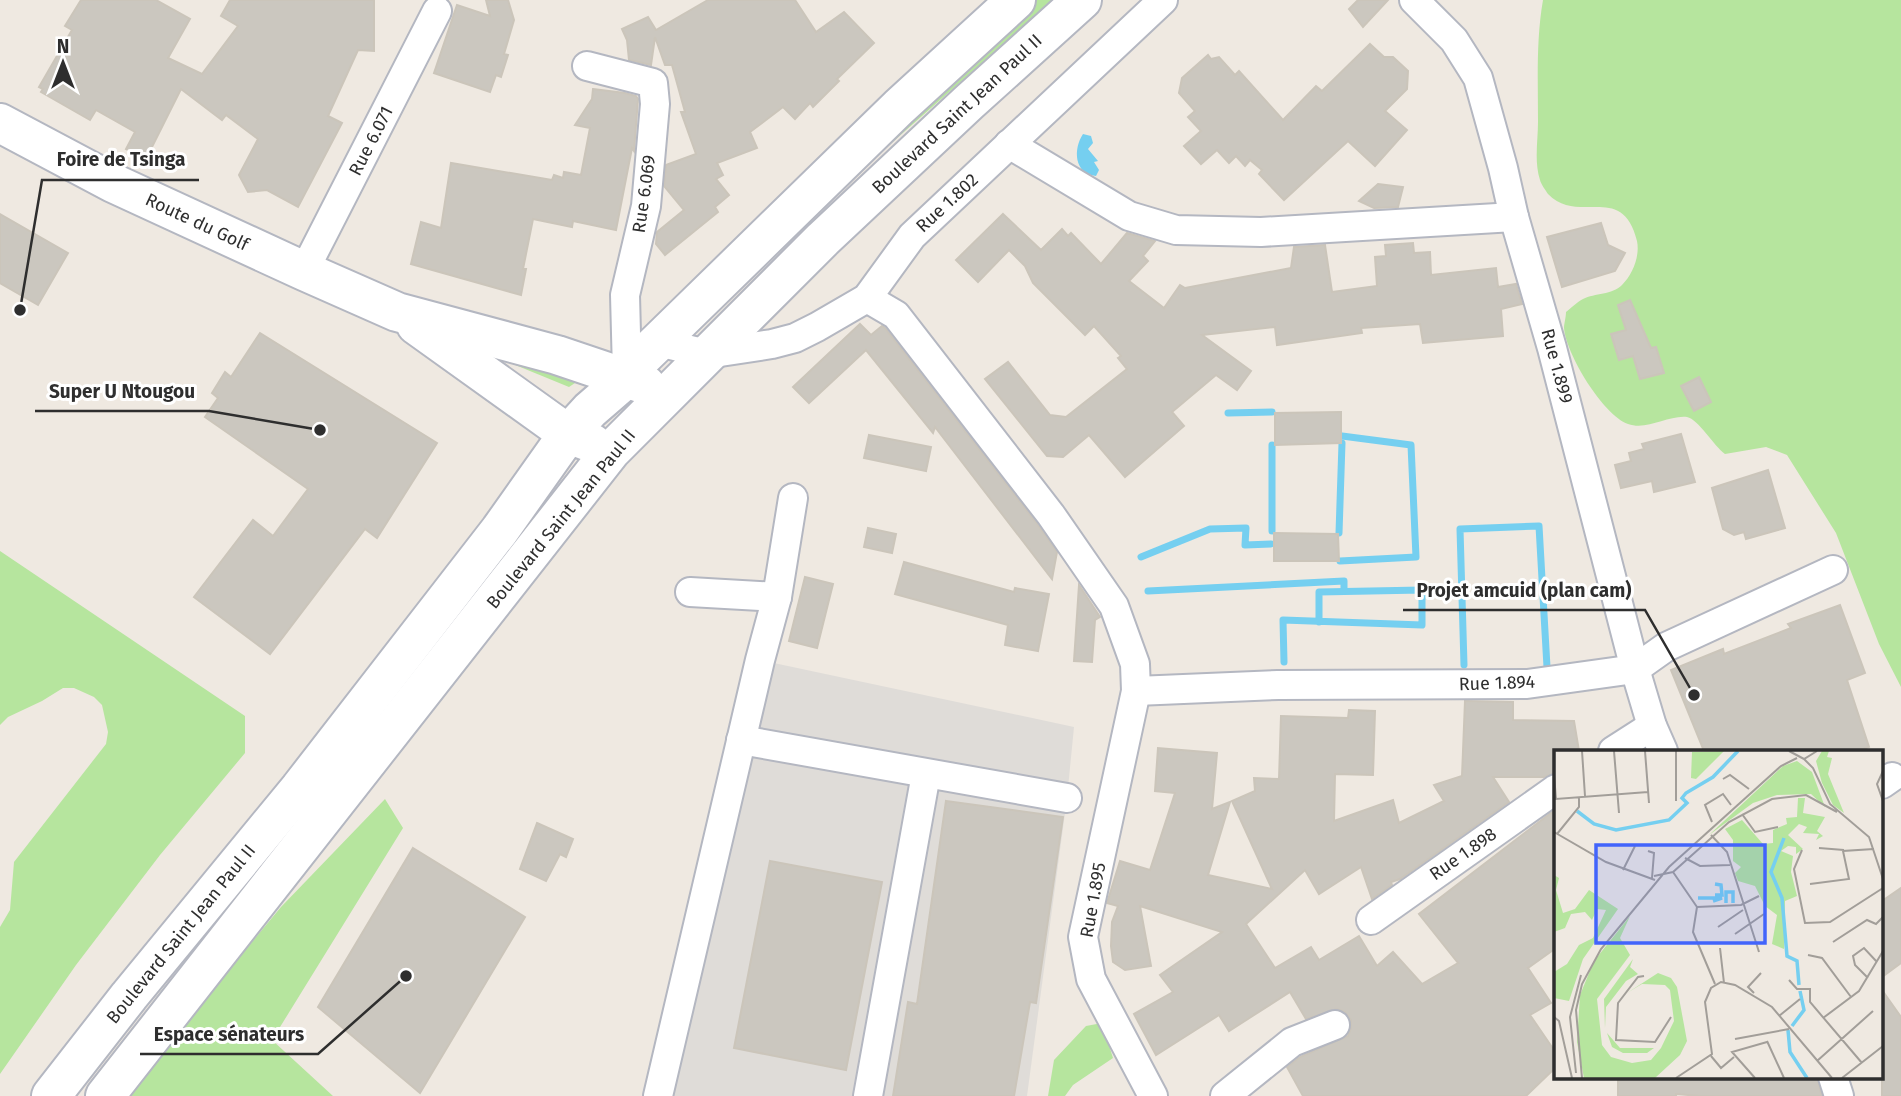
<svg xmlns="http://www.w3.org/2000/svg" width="1901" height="1096" font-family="'Fira Sans',sans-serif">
<rect width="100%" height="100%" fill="#efe9e1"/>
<g fill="#b6e59e">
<path d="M1037,0h16l-201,178 95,-98z"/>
<path d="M1543,0h358v687l-22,-43 -43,-111 -49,-78 -21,-8 -41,7c-11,-8 -27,-35 -38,-37 -19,-2 -40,14 -59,7 -25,-9 -62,-70 -64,-96 0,-4 2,-11 2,-16 5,-4 11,-10 17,-13 12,-6 29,-4 39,-14 11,-11 18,-29 15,-44 -15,-60 -58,-15 -89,-47 -2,-3 -7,-10 -8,-14 -6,-19 -2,-39 -2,-58 0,-41 -2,-82 5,-122z"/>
<path d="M457,341l118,39v3l-6,4z"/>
<path d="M0,551l245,165v37l-85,102 -84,110 -76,109v-147l10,-17 4,-48 92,-118 2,-12 -6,-27 -8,-8 -20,-9h-11l-21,13 -34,16 -8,8z"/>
<path d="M385,799l18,29 -131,212 61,56h-206l50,-64 104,-125z"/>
<path d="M1102,1023l11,35 -40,27 -8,11h-17l6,-36 32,-34z"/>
</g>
<path fill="#dfdcd8" d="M760,660l314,67 -7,71 -40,298h-369z"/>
<path fill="#75cff0" d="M1083,134l8,2 2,7 -5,6 10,12 -4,1 5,8 -3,6c-22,-2 -23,-27 -13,-42z"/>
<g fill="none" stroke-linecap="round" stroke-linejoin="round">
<g stroke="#75cff0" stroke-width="7">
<path d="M1228,413l44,-1"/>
<path d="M1272,531v-86"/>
<path d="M1339,533l3,-90"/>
<path d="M1141,557l69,-28 36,-1 -1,17 26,-1"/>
<path d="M1340,561l76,-4 -5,-112 -69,-9"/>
<path d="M1148,591l196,-10v10"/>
<path d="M1284,662l-1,-42 139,5v-35l-103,2v30"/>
<path d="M1464,665l-4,-136 79,-3 8,141"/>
</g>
</g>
<g fill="#cbc7bf" stroke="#cbc5ba" stroke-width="2">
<path d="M81,0h75l34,19 -22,39 34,16 36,-48 -17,-10 9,-16h144v51l-16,-1 -30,66 14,7 -44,84 -31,-17 -19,2 -9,-17 19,-36 -32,-24 -4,5 -41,-31 -35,70 -20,-10 9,-17 -39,-22 -6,10 -49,-28 2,-3 -4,-2 33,-57 -7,-4z"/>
<path d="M486,0h22l6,20 -10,34 4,1 -7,22 -5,-2 -6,17 -56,-19 23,-68 33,11z"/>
<path d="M708,0h87l21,32 28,-20 30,31 -37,36 2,2 -26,26 -3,-4 -15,16 -12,-12 -33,25 7,16 -40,15 6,12 -7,4 13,16 -14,12 3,5 -53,43 -9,-11 1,-12 27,-22 -20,-24 2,-21 30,-11 -15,-42h4l-13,-47h-7l-10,-28 -4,28 -22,-5 -2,-20 -5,-11 26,-12 8,13z"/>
<path d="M1358,0h30l-25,27 -14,-18z"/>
<path d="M1370,44l14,13h9l15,14 -1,18 -22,22 22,19 -32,36 -27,-25 -64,59 -25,-26 3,-4 -12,-10 -5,6 -9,-10 -7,7 -12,-13 -16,14 -17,-18 17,-15 -13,-14 7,-6 -16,-18 3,-15 26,-23 3,4 8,-2 16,18 4,-4 44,49 33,-34 6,5z"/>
<path d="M593,89l32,4 11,3 2,3 -4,52 -2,-3 -16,82 -43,-9 -1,6 -39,-8 -10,50h3l-5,26 -110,-31 10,-42 20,6 10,-65 101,17 2,-5 9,3 1,-6 17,3 9,-47 -15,-3 17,-26z"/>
<path d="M1378,184l25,3 -5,20 -24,1 -15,-7z"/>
<path d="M0,214l68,39 -30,52 -38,-22z"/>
<path d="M1003,214l38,36 21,-21 6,7 3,-3 30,31 26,-31 28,8 -12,15 5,5 -19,20 35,27 16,-23 5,3 106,-20 3,-21 31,-2 7,47 45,-6 -2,-29 11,-1 -1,-11 28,-2 1,10 16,-1 1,23 65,-7 2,19 18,-3 6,20 -21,5 2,27 -80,7 -3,-19 -59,4 1,5 -85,12 -2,-18 -73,8 49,36 -14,19 -21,-15 -44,37 12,14 -59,51 -36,-42 -26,22 -16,-1 -62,-77 23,-17 42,53 16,2 61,-48 -9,-11 3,-2 -27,-30 -9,9 -52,-52 -8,-17 -16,-16 -31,32 -22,-22z"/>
<path d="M1601,223l7,22 17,8 -10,18 -53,16 -15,-50z"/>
<path d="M1630,300l21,48 5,-1 8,26 -24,6 -7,-23 -14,4 -8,-26 15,-4 -8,-25z"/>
<path d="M860,324l11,11 11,-9 3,2 153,197 19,27 -5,27 -117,-152 -2,6 -67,-83 -57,53 -16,-16z"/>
<path d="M260,333l177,110 -60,95 -12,-9 -95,125 -76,-57 59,-77 20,16 35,-47 -103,-72 13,-19 -6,-5 13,-21 6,5z"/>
<path d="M1699,377l12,25 -17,9 -13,-25z"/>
<path d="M1341,412v31l-66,2v-32z"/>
<path d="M1681,434l14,48 -41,10 -2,-11 -31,7 -6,-23 16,-4 -2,-8 15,-4 -2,-5z"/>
<path d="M869,435l62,12 -5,24 -62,-13z"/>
<path d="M1768,470l17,58 -39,11 -2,-7 -10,3 -11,-6 -11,-41z"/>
<path d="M868,528l28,6 -4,19 -28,-6z"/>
<path d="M1274,533l64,1 1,27h-65z"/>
<path d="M904,562l110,30 1,-4 34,6 -11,57 -33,-6 3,-20 -113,-31z"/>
<path d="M805,577l28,7 -16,64 -28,-7z"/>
<path d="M1079,585l21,32 -5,3 -3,42 -18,-1z"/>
<path d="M1840,605l25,68 -18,7 22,67 -11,4h-154l-33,-81 52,-21 1,5 67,-26 -3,-4z"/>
<path d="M1465,701l48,1v18l61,1 5,30h-23v22l-12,4h-51l16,25 -109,77 -9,3 1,3 -20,14 -11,-32 -42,27 -14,-24 -59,54 29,44 36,-21 8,13 40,-24 18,30 16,-14 29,32 36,-21 -39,-49 137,-105v139l-28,20 23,35 -21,12 26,38v14l-30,29h-223l-16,-29 13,-10 48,-21 3,-8v-8l-6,-8 -8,-3 -31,10 -16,-27 -61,39 -10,-16 -63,40 -22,-41 39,-22 -13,-17 62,-43 -82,-26 11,60 -26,4 -12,-8 -2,-16 1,-24 6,-16 -11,-3 13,-42 30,9 25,-77 -20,-2 3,-43 59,5 -5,56 18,-7 -22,73 64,14 -40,-88 23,-10 -1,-13 25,1 2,-63 67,2 1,-8 26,1 -2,64 -38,-1 -1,47 59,-21 6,23 45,-22 -10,-16 28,-9z"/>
<path d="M946,801l117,16 -27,186 -6,-1 -16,94h-121l15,-94 9,2z"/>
<path d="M537,823l36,16 -7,18 -6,-3 -14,27 -26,-12z"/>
<path d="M413,848l112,69 -105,176 -102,-86z"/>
<path d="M770,861l112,21 -36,188 -112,-22z"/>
<path d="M1901,888v75l-19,14v-76z"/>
<path d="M1882,990l19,27v79h-19z"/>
<path d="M1618,1077h109v2l90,-2 5,19h-122l-24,-2v2h-58z"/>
</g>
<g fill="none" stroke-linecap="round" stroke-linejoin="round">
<g stroke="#b4b7c1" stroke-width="32">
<g id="street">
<path d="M1414,0l40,40 24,38 25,90 11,49 38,131 83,321 17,57 11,25"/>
<path d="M587,66l66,17 2,21 -9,102 -21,89 2,77"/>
<path d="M1009,144l120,72 47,14 85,2 253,-15"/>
<path d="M304,271l133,-260"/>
<path d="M867,298l29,17 155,200 63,91 21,58 1,27 -53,246 8,42 62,117"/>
<path d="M658,342l49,12 65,-10 23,-6 22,-11 50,-29 45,-62 251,-236"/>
<path d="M690,592l87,5"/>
<path d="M1136,691l142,-6 249,-1 108,-15 31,-22 167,-77"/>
<path d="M741,740l326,58"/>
<path d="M1613,751l39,-25"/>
<path d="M1882,784l10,-7"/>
<path d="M1371,920l185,-131"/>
<path d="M1833,1077l6,19"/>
<path d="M658,1096l102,-436 17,-63 16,-99"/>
<path d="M868,1096l58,-322"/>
<path d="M1225,1096l67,-54 43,-17"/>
</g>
</g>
<g stroke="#b4b7c1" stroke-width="42">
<g id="secondary">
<path d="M0,123l113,60 191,88 93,41 160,43 89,30"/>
<path d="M416,325l152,109 24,9"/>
<path d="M51,1096l78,-100 171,-208 200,-258 68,-96 22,-24 37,-32v-6l31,-30 241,-235 117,-107"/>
<path d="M105,1096l506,-645 212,-212 145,-136 114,-103"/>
</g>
</g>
<use href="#street" stroke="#fff" stroke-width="28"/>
<use href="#secondary" stroke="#fff" stroke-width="38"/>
</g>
<g text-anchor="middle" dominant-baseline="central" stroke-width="6" stroke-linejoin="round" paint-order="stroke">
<g font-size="18" fill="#2e2e2e" stroke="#fff">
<text transform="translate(957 114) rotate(-43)">Boulevard Saint Jean Paul II</text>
<text transform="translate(371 141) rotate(-63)">Rue 6.071</text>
<text transform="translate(644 194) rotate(-82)">Rue 6.069</text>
<text transform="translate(947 203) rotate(-43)">Rue 1.802</text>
<text transform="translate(197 222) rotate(25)">Route du Golf</text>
<text transform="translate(1557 366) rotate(75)">Rue 1.899</text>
<text transform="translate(561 519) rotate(-51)">Boulevard Saint Jean Paul II</text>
<text transform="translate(1497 683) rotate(-2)">Rue 1.894</text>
<text transform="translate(1463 854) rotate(-35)">Rue 1.898</text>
<text transform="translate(1093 900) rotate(-80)">Rue 1.895</text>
<text transform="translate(181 934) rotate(-51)">Boulevard Saint Jean Paul II</text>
</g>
</g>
<g transform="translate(1554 750)">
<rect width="329" height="329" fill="#efe9e1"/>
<path d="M170,1l-28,28 -5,-1 1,-26zM268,1h7l-2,6 5,1 -4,16 16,39 -11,-8 -11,-22 -6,-22zM243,11l15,11 13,35 -14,-13 -34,1 -24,8 -44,32 74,-69zM244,48h7l-2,15 22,4 -8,14 6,5 -7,4 3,-6 -16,-1 4,-6 -8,-3 -11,11 15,14 -7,5v-7l-8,-1 -7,5 12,5 -2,16 6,24 -12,5 -1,48 -12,-5 5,-29 -12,-9 -10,-20 -17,-5 -3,-8 6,-6 -8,-6v-21l-8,-11 17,-9 21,24 10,-1v-13l14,-6 -1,-6 11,-1zM0,125l5,3 -3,12 7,23 12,-4 14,-19 29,19 -35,50 -14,42 -15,-3v-26l13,-8 12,-19 14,-7 13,-28 -9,-1 -5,11 -7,-8 -14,2 -6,14 -11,4zM76,166l-10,22 10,17 -33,44 5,46 9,12 21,6 19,-3 10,-12 13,-27 -4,-31 -5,-5 -23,-1 -15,9 31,-20 13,5 6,9 10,54 -7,14 -25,23h-71l-7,-36 3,-47 14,-34zM79,209l-3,8 8,7 -12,7 -20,26 -1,21 -1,-29zM53,283l13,15h34l-7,5h-24l-11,-6z" fill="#b6e59e"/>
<path fill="none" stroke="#75cff0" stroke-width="3.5" d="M23,61l17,13 22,6 53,-10 18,-17 -5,-5 4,-5 27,-16 25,-26M230,88l-13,34 11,26 5,58 10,5 2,24M161,145h7l-1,-10 -6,-1M144,148h24l-9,3M172,153v-11h7v11M238,276l12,-16 -4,-19M234,280l2,22 17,26"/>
<path fill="none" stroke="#a29e99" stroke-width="2" d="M28,1l3,45M60,1l5,62M91,1l4,52M122,1v50M235,1l15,8 13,-8M250,9l9,9 17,36 39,33 14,42M329,21l-6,13 6,17M0,25l2,24 92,-7M169,29l7,-4 19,14M188,64l13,18 23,-5M158,72l-7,-17 18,-11 8,11M0,82l52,30 49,18M3,84l22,-27v-10M157,85l16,17 32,100M265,98l25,2M248,100l-8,19 11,54 25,-1 53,-34M94,101l6,2 -2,25M131,108l15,8 30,-1M69,120l12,-24M119,122l24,35M100,126l19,-4 56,-50 43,-23 34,-4 31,17M256,134l39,-5 -6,-28 31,-2M143,157l-4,25 22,52M143,157l44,-2 18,-9M164,177l25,-17M181,184l29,-20M279,192l34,-22 9,4 7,-7M166,198l4,35M254,205l14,3 29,39M90,226l-6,1 -20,26 -2,37 39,2 16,-25M314,228l-13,-13 -2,-9 11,-8 13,14M235,230l8,9h13v13l52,61M200,243l-6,-6 13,-14M225,266l21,-17M0,267l5,4 13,57M269,268l36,-27 24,-40M181,289l54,-10M213,291l17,37M157,306l10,12 13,-11M263,311l56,-50M22,323l-6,-56 11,-42M28,328l-6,-68 6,-26 19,-35 68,-82 112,-101 16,-8M122,328l36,-24 -7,-52 6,-14 10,-6 14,3 37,22 60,71M201,328l-23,-26 35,-10M288,328l41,-32"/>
<path fill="#4264fb" fill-opacity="0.15" stroke="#4264fb" stroke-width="3.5" d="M42,95h169v98h-169z"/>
<rect width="329" height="329" fill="none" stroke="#2e2e2e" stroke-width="3.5"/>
</g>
<path fill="none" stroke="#2e2e2e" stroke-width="2.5" d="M20 310L42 180H199M320 430L209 411H35M1694 695L1645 610H1403M406 976L318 1054H140"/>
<g fill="#2e2e2e" stroke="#fff" stroke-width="2.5">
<circle cx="20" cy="310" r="7"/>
<circle cx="320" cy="430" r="7"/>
<circle cx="1694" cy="695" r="7"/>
<circle cx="406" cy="976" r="7"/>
</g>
<g font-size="19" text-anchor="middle" font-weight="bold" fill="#2e2e2e" stroke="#fff" stroke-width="6" stroke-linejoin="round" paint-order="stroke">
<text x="121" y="166">Foire de Tsinga</text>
<text x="122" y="398">Super U Ntougou</text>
<text x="1524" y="597">Projet amcuid (plan cam)</text>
<text x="229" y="1041">Espace sénateurs</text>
</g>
<g transform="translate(63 63)" stroke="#ffffff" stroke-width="5" paint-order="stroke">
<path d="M0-5L12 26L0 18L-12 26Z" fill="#2e2e2e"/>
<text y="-10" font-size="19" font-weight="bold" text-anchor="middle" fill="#2e2e2e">N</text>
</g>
</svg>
